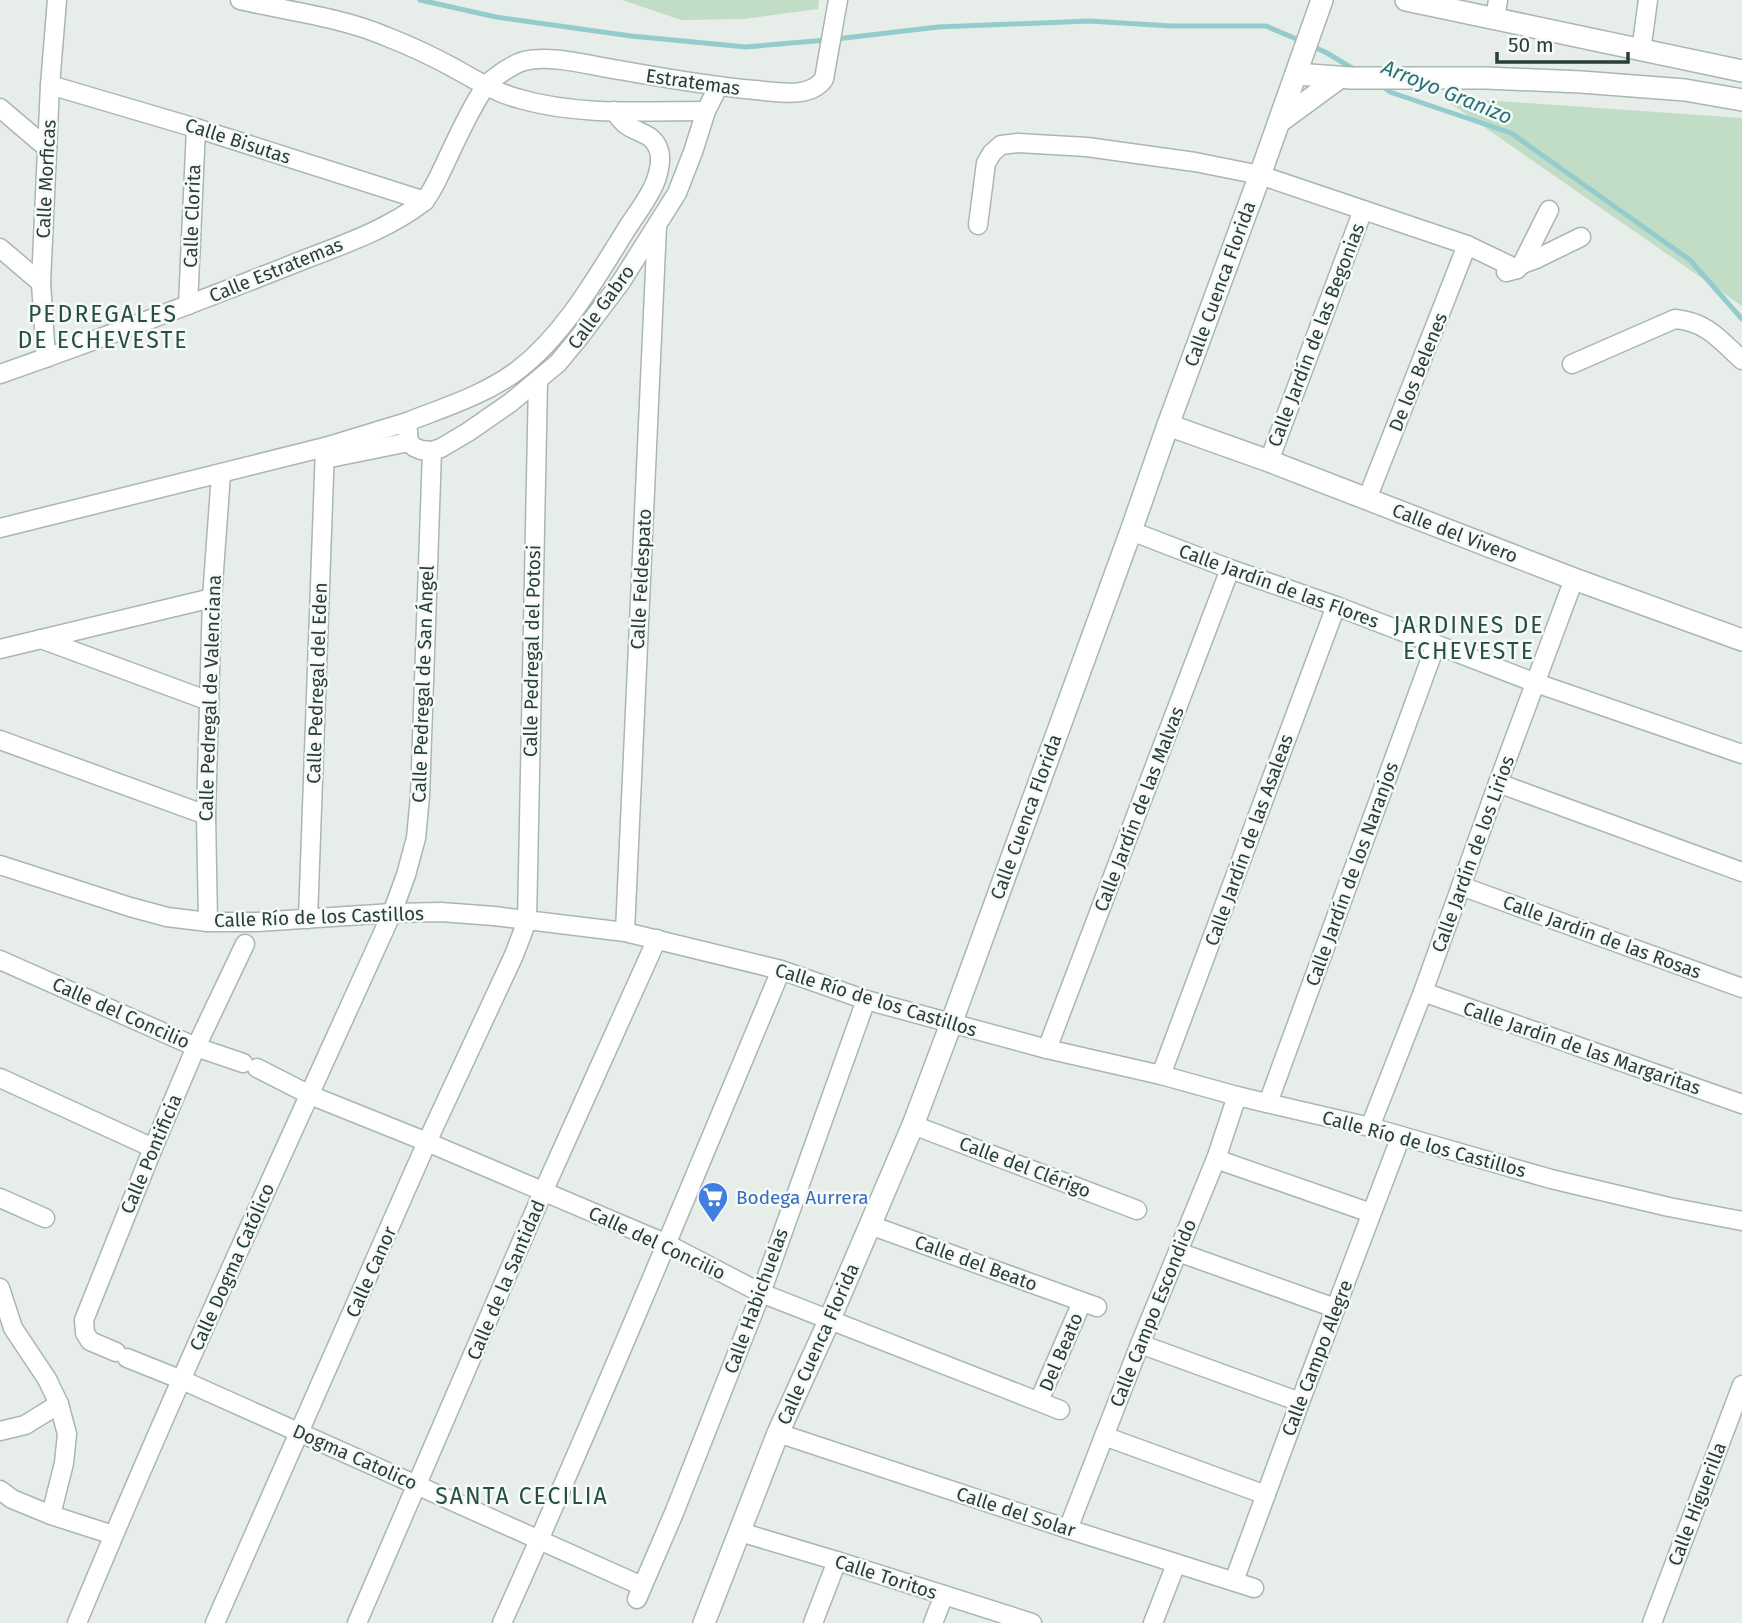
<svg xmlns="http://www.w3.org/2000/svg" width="1742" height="1623" font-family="'Fira Sans',sans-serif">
<rect width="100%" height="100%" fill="#e7eeea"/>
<g fill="#c2ddc5">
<path d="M622,0h197l-1,9 -74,10 -63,1z"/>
<path d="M1441,97l301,21v188z"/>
</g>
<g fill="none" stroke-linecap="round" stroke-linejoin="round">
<g stroke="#94cccd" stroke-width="5">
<path d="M420,0l76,17 135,19 115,11 80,-7"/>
<path d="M836,39l102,-12 151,-6 83,5h94l35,15"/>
<path d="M1310,45l17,8 30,18"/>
<path d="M1380,85l10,7 121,41 179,127 52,59"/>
</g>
<g stroke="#aab6b0" stroke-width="21">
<g id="minor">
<path d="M240,0c47,11 100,17 145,36 23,9 45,19 67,31 22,12 44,26 68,32 59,17 124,12 186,12"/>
<path d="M1495,19l3,-19"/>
<path d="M1641,51l7,-51"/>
<path d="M50,85l146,43 229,73"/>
<path d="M0,108l47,40"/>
<path d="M614,111c3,4 7,9 10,12 11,10 28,9 34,25 4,9 1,23 -2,32 -6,17 -20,34 -30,50 -30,48 -62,105 -108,140 -33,25 -73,37 -111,52l2,20 5,5 7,3 11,1 9,-3 27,-16 42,-29 48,-40 23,-28 40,-53 56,-89 16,-41 13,-41 12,-24"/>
<path d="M978,225l8,-62 6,-10 9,-8 17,-2 69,4 108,15 65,13 207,70 50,24"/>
<path d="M0,248l41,35"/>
<path d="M1522,264l14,-5 45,-22"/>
<path d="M1506,272l11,-3 5,-5 27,-54"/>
<path d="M188,305l8,-177"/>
<path d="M46,358l-5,-75 9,-198 7,-85"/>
<path d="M1572,364l103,-45c32,3 44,20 67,41"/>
<path d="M0,374c95,-33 189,-69 283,-106 46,-19 98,-34 139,-65 8,-7 14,-21 19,-31 13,-27 27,-60 44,-85 7,-9 28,-23 39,-26 28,-7 67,5 95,9 45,8 90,16 136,20 22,2 55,9 69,-11l14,-79"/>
<path d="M325,459l84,-17"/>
<path d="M1269,461l94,-251"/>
<path d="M1367,499l100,-254"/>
<path d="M0,528l325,-81 82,-25"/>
<path d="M1131,531l99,38 106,37 200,77 206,71"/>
<path d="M41,639l168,62"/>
<path d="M0,649l212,-51"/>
<path d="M0,740l206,75"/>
<path d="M1498,783l244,89"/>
<path d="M0,865l130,42 37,10 41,5h49l135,-9 49,-1 53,4 131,16 156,38 85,30 181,49 114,26 76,21 133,31 181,52 118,28 73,14"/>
<path d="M1461,886l281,102"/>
<path d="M308,919l17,-472"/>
<path d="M208,922l-2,-107 6,-217 9,-124"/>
<path d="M625,932l32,-706"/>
<path d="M0,960l196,87 47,16"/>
<path d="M1423,992l319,112"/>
<path d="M1047,1049l183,-480"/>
<path d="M257,1068l53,27 117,47 240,102 94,49 299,117"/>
<path d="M1161,1075l175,-469"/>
<path d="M0,1078l153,70"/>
<path d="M1268,1103l168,-459"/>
<path d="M913,1125l224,85"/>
<path d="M1370,1127l53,-135 75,-209 76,-204"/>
<path d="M1216,1159l155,54"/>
<path d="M0,1198l45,20"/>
<path d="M870,1225l227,82"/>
<path d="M1178,1252l157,56"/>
<path d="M0,1288l13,40 34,51 12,25 8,30 -3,29 -13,52 62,20"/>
<path d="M1140,1344l160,58"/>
<path d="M116,1352l-26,-11 -5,-8 -1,-13 69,-172 43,-101 49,-103"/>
<path d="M127,1358l55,22 460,206"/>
<path d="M1039,1401l43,-99"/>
<path d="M0,1431l25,-6 34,-21"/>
<path d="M778,1433l290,96 186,59"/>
<path d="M1104,1436l162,59"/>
<path d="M0,1490l12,9 39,16"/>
<path d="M1068,1529l72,-185 76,-185 21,-63"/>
<path d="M740,1532l97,29 195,62"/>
<path d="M1234,1581l66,-179 101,-266"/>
<path d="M637,1599l37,-86 87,-220 105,-293"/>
<path d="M77,1623c99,-239 208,-474 315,-710l14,-38 10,-37 4,-42 12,-345"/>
<path d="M215,1623l212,-481 87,-187 13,-34 11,-540"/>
<path d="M357,1623l186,-431 114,-253"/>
<path d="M502,1623c97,-216 188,-435 279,-653"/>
<path d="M813,1623l24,-62"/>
<path d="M933,1623l11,-28"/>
<path d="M1153,1623l23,-59"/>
<path d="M1652,1623l90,-238"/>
</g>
</g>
<g stroke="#aab6b0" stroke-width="24">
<g id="tertiary">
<path d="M1406,0l336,71"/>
<path d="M1296,74l55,4h135l95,4 104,8 57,10"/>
<path d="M1279,122l60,-44"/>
<path d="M1168,425l101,36 305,118 168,61"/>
<path d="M704,1623l74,-190 51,-112 84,-196 38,-101 180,-493 37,-106 92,-250 62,-175"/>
</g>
</g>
<use href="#minor" stroke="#fff" stroke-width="18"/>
<use href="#tertiary" stroke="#fff" stroke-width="21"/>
</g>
<defs>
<g id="supermarket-pin" transform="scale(1.575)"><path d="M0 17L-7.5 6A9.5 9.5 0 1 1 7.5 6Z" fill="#3f7fe0" stroke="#f7faf8"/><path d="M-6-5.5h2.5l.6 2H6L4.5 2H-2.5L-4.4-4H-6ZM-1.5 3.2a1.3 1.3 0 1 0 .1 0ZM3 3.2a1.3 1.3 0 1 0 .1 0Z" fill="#fff"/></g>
</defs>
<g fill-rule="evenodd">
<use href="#supermarket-pin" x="713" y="1197"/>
</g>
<g text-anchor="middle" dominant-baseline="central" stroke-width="5" stroke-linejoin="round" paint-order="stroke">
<g font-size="19" fill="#273f35" stroke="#f7faf8">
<text transform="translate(693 82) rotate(8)">Estratemas</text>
<text transform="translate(238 141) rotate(18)">Calle Bisutas</text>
<text transform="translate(46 179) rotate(-87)">Calle Morficas</text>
<text transform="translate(192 216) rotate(-88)">Calle Clorita</text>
<text transform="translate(276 270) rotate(-22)">Calle Estratemas</text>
<text transform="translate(1220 284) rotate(-70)">Calle Cuenca Florida</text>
<text transform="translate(601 307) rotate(-54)">Calle Gabro</text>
<text transform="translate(1316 335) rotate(-69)">Calle Jardín de las Begonias</text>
<text transform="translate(1418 372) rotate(-68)">De los Belenes</text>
<text transform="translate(1455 533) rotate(21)">Calle del Vivero</text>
<text transform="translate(641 579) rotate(-87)">Calle Feldespato</text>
<text transform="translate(1279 586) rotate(20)">Calle Jardín de las Flores</text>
<text transform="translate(532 651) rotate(-89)">Calle Pedregal del Potosi</text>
<text transform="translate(317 683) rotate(-88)">Calle Pedregal del Eden</text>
<text transform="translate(423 684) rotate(-88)">Calle Pedregal de San Ángel</text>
<text transform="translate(210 698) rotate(-88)">Calle Pedregal de Valenciana</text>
<text transform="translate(1139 809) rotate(-69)">Calle Jardín de las Malvas</text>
<text transform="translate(1026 817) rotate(-70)">Calle Cuenca Florida</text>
<text transform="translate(1249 840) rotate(-70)">Calle Jardín de las Asaleas</text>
<text transform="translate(1473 854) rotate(-70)">Calle Jardín de los Lirios</text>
<text transform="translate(1352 874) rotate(-70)">Calle Jardín de los Naranjos</text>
<text transform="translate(319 917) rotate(-2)">Calle Río de los Castillos</text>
<text transform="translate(1602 937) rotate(20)">Calle Jardín de las Rosas</text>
<text transform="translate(876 1000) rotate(17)">Calle Río de los Castillos</text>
<text transform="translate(121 1013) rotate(24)">Calle del Concilio</text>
<text transform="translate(1582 1048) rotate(19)">Calle Jardín de las Margaritas</text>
<text transform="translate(1424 1144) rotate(15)">Calle Río de los Castillos</text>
<text transform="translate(151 1154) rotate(-67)">Calle Pontificia</text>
<text transform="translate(1025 1167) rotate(21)">Calle del Clérigo</text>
<text transform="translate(657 1243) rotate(25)">Calle del Concilio</text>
<text transform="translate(976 1263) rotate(20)">Calle del Beato</text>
<text transform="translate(232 1267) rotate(-66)">Calle Dogma Católico</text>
<text transform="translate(371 1272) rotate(-66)">Calle Canor</text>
<text transform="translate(506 1280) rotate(-67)">Calle de la Santidad</text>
<text transform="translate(756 1301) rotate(-70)">Calle Habichuelas</text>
<text transform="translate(1153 1313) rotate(-68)">Calle Campo Escondido</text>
<text transform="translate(818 1344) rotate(-66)">Calle Cuenca Florida</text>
<text transform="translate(1061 1352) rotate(-67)">Del Beato</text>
<text transform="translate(1317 1358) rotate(-69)">Calle Campo Alegre</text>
<text transform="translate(355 1457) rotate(24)">Dogma Catolico</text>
<text transform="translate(1697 1504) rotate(-69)">Calle Higuerilla</text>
<text transform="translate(1016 1512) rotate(18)">Calle del Solar</text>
<text transform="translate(886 1577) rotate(18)">Calle Toritos</text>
</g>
<g font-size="19" fill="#366cbe" stroke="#f7faf8" text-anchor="start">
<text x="736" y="1197">Bodega Aurrera</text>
</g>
<g font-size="21" font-style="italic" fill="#257376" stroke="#f7faf8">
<text transform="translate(1447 92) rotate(22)">Arroyo Granizo</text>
</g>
<g font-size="23" letter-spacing="2" fill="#24503f" stroke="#f7faf8">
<text x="103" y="314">PEDREGALES<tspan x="103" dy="26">DE ECHEVESTE</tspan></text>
<text x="1469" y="625">JARDINES DE<tspan x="1469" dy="26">ECHEVESTE</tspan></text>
<text x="522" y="1496">SANTA CECILIA</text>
</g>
</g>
<path d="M1497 52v10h131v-10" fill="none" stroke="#273f35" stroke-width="3.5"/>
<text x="1508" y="52" font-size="21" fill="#273f35" stroke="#f7faf8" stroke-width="5" paint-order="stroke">50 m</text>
</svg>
